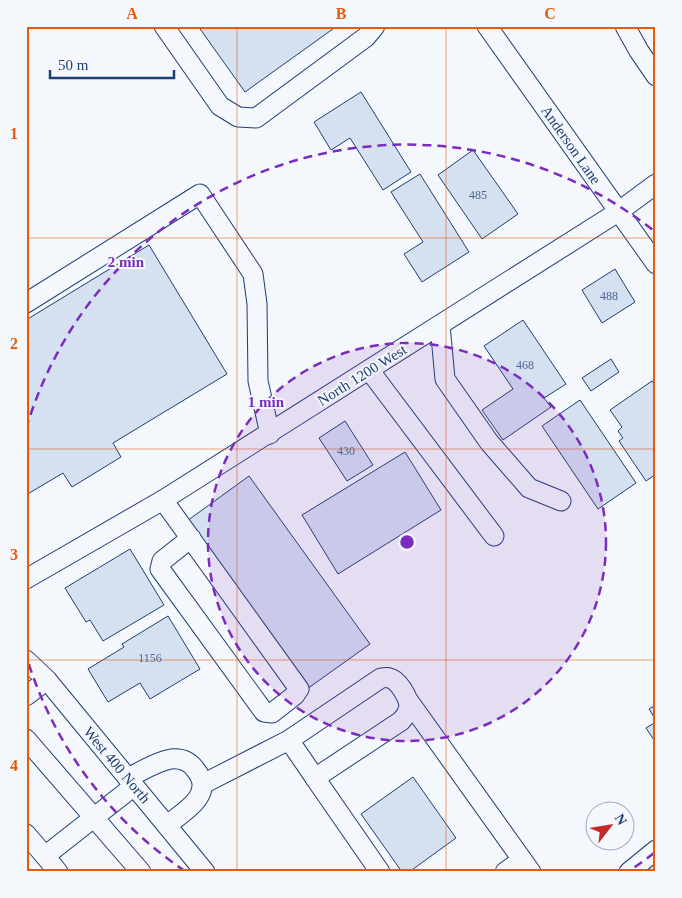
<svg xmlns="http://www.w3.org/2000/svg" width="682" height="898" font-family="Georgia,serif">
<rect width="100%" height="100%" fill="#f4f7fb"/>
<g fill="#d5e0f0" stroke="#1d3f73">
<path d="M198,26h139l-92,66z"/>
<path d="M361,92l50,80 -28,18 -33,-52 -19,12 -17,-28z"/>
<path d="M473,150l45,64 -36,25 -44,-64z"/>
<path d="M420,174l49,78 -47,30 -18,-28 19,-12 -32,-50z"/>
<path d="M149,245l78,129 -114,69 8,14 -49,30 -9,-14 -37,22v-175z"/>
<path d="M615,269l20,33 -33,21 -20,-33z"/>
<path d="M523,320l43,64 -22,14 7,9 -48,33 -21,-30 31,-21 -29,-43z"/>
<path d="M611,359l8,13 -28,19 -9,-13z"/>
<path d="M652,381l4,5v88l-10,7 -27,-40 4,-3 -5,-7 4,-4 -12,-17z"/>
<path d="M580,400l56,83 -38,26 -56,-83z"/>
<path d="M345,421l28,44 -26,16 -28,-43z"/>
<path d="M405,452l36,58 -103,64 -36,-59z"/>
<path d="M249,476l121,168 -63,45 -120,-168z"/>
<path d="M130,549l34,56 -61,36 -13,-21 -4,2 -21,-34z"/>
<path d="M168,616l32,53 -50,30 -10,-16 -32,19 -20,-33 36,-22 -2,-3z"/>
<path d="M656,705v15l-7,-11z"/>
<path d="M656,722v21l-10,-15z"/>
<path d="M413,777l43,61 -47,34h-7l-41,-58z"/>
</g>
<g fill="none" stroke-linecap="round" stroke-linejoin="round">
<g stroke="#1d3f73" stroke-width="21">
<g id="minor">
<path d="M164,26l56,80 18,11 18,1 110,-81 9,-11"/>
<path d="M487,26l169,238"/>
<path d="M625,26l14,25 17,25"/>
<path d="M26,303l174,-109 53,80 4,30 1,77 12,53"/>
<path d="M440,325l5,54 44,63 40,46 32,13"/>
<path d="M370,371l124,165"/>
<path d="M163,500l136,189 -4,6 -23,18 -8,-1 -104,-143 2,-8 29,-23"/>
<path d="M26,579l137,-79 455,-288 38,-28"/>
<path d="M26,660l21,20 158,192"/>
<path d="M26,696l21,-16"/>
<path d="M408,700l123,172"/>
<path d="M26,739l115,133"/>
<path d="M128,778c14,-7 27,-16 43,-19 10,-1 18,2 24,10 21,25 -10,42 -28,56"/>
<path d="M315,778l65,94"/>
<path d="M203,784l86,-44 92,-62c3,0 6,-1 8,0 9,1 20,20 20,29 -1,5 -4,10 -8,14l-86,57 -26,-38"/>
<path d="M26,834l19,22 89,-70"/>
<path d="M45,856l13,16"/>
<path d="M505,872l17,-12"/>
<path d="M629,872l27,-22"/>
</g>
</g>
<use href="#minor" stroke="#f4f7fb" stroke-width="19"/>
</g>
<path fill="none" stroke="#e8590c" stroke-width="1" stroke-opacity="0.55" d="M237,26v846M446,26v846M26,238h630M26,449h630M26,660h630"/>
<circle cx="407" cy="542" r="199" fill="#7b2cbf" fill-opacity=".12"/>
<g fill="none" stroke="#7b2cbf" stroke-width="2.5" stroke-dasharray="9 6">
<circle cx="407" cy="542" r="199"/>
<path d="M654 853A397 397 0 0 1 629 871M185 871A397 397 0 0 1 26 655M26 429A397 397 0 0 1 654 231"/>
</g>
<g text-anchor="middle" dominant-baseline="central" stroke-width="4" stroke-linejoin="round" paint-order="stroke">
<g font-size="12" fill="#4b6792">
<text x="478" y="195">485</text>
<text x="609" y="296">488</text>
<text x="525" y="365">468</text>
<text x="346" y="451">430</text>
<text x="150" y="658">1156</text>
</g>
<g font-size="15" fill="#1d3f73" stroke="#f4f7fb">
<text transform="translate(571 145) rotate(55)">Anderson Lane</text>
<text transform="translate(362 375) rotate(-32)">North 1200 West</text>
<text transform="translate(117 765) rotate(50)">West 400 North</text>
</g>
</g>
<circle cx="407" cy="542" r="8" fill="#7b2cbf" stroke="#f4f7fb" stroke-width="2.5"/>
<g font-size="15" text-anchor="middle" font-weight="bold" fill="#7b2cbf" stroke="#f4f7fb" stroke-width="4" stroke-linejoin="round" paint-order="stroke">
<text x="126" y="267">2 min</text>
<text x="266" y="407">1 min</text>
</g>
<rect width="682" height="898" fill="none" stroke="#f4f7fb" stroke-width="55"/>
<g transform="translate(610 826) rotate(59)"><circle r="24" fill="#f4f7fb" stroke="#9eadc5"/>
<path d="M0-4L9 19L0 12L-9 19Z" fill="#c62828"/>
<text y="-8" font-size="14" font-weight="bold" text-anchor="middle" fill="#1d3f73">N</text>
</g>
<path d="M50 70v8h124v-8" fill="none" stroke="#1d3f73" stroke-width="2.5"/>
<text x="58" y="70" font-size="15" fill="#1d3f73" stroke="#f4f7fb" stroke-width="4" paint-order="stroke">50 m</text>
<rect x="28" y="28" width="626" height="842" fill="none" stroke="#e8590c" stroke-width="2"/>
<g font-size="16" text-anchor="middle" font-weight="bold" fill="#e8590c">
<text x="132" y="19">A</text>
<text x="341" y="19">B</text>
<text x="550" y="19">C</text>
<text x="14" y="139">1</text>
<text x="14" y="349">2</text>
<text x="14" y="560">3</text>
<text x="14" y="771">4</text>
</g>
</svg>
